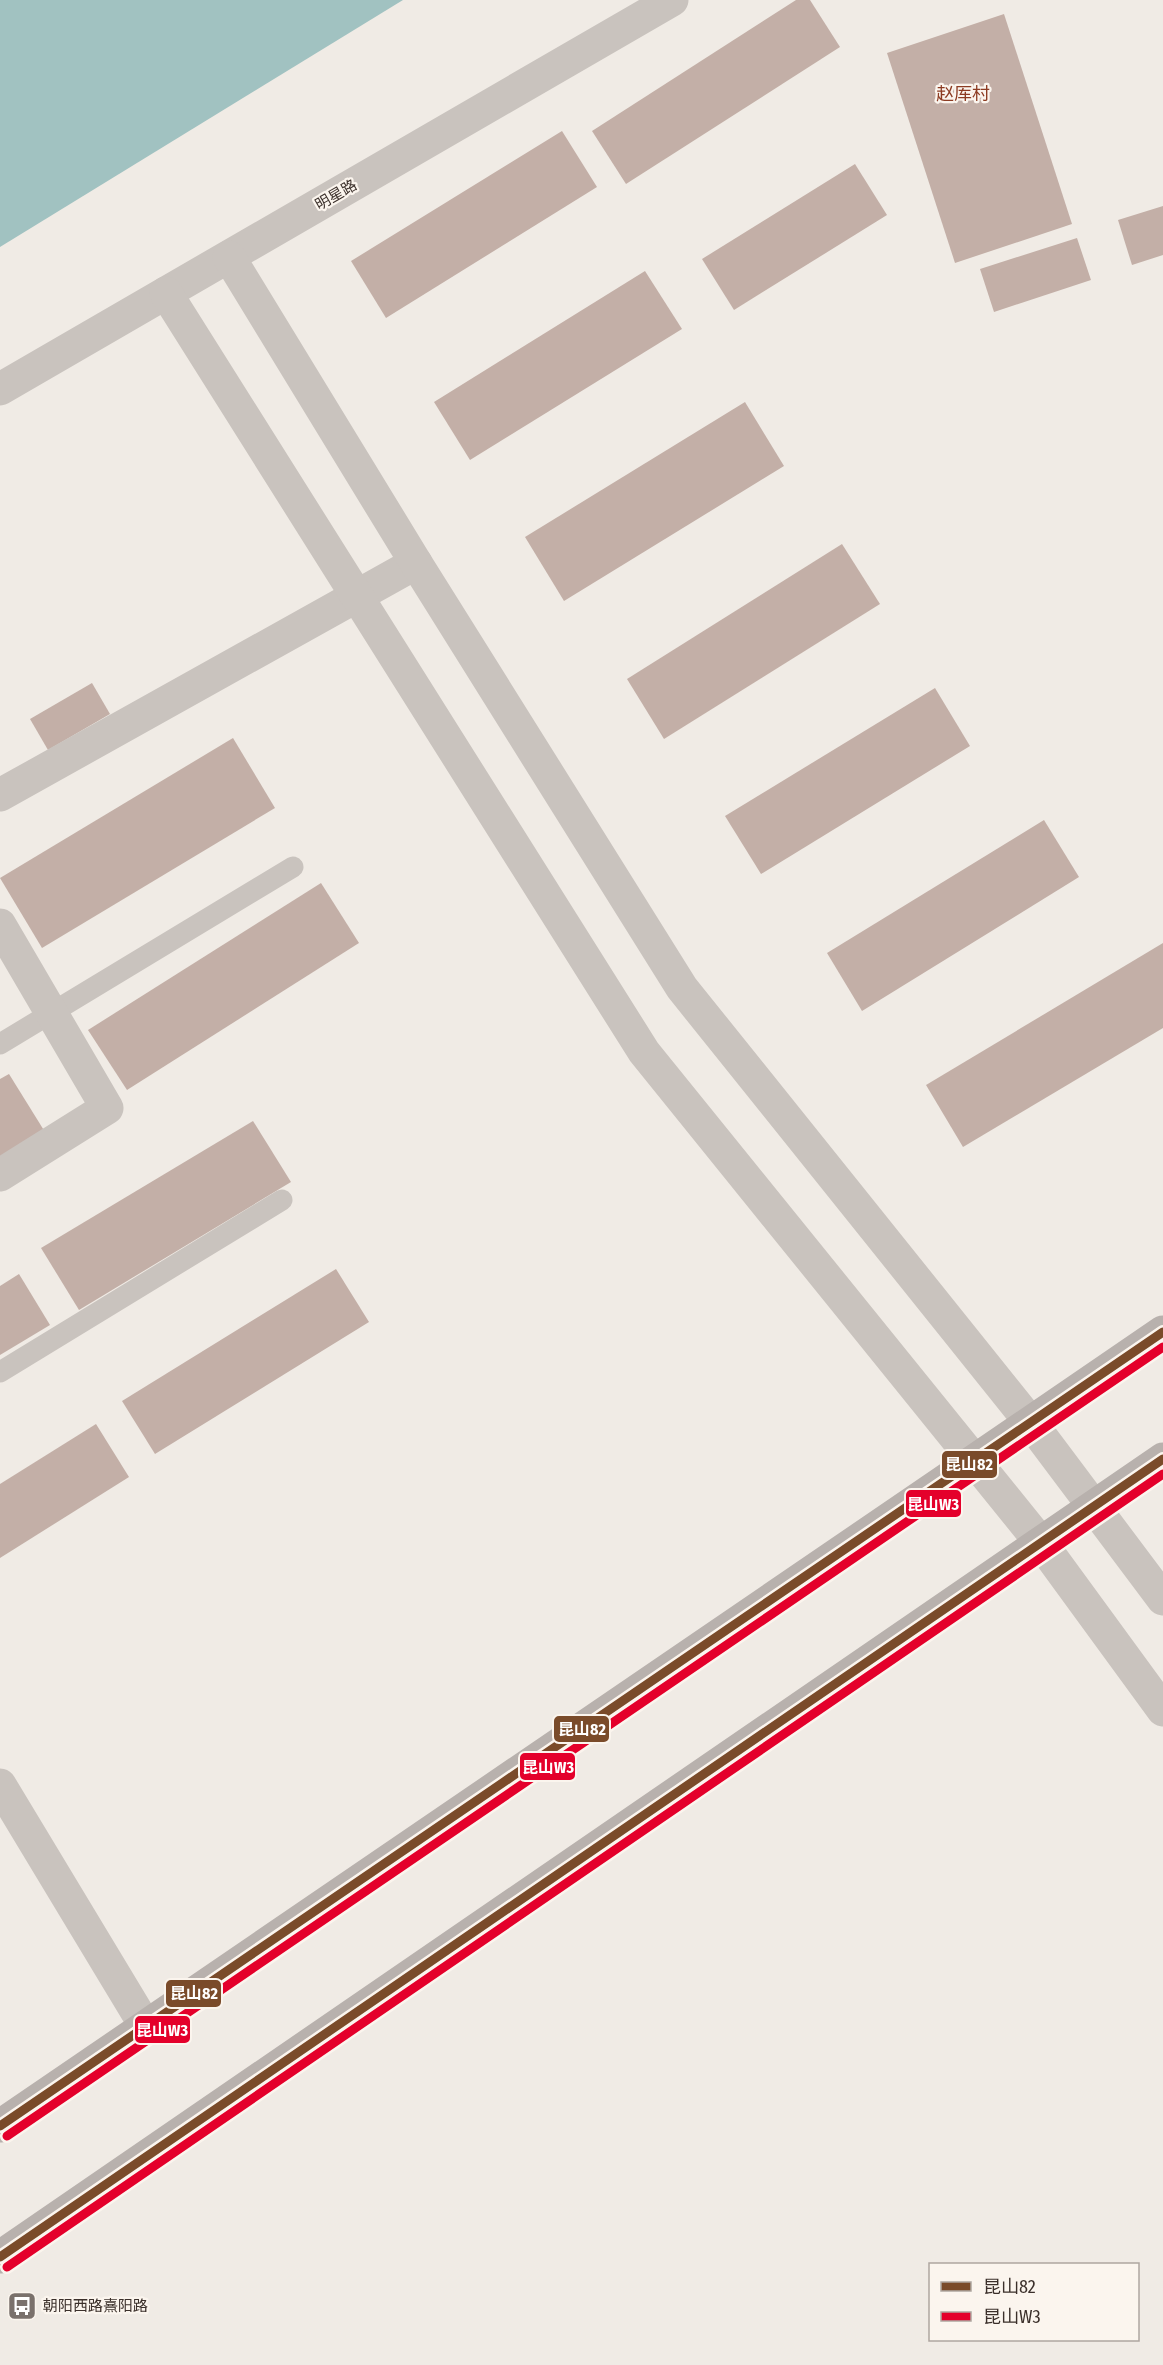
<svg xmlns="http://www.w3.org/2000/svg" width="1163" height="2365" font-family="'Fira Sans Condensed','Noto Sans SC',sans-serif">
<rect width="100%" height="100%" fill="#f0ebe5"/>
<path fill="#a1c2c1" d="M0,0h403l-403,247z"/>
<g fill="#c3afa7">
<path d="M796,0h14l30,47 -214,137 -34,-53z"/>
<path d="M1004,14l68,210 -117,39 -68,-210z"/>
<path d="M562,131l35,56 -211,131 -35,-57z"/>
<path d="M855,164l32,51 -153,95 -32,-51z"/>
<path d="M1163,206v49l-31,10 -14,-45z"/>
<path d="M1077,238l14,42 -97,32 -14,-43z"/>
<path d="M645,271l37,58 -212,131 -36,-58z"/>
<path d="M745,402l39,64 -220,135 -39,-64z"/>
<path d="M842,544l38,60 -216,135 -37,-60z"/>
<path d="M92,683l18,31 -62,36 -18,-31z"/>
<path d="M935,688l35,58 -209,128 -36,-58z"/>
<path d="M233,738l42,70 -233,140 -42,-70z"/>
<path d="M1044,820l35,57 -217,134 -35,-58z"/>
<path d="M321,883l38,60 -232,147 -39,-60z"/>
<path d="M1163,943v85l-200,119 -37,-62z"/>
<path d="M9,1074l36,58 -45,27v-80z"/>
<path d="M253,1121l38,61 -212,128 -38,-62z"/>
<path d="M336,1269l33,53 -214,132 -33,-53z"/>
<path d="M19,1274l31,51 -50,30v-69z"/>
<path d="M96,1424l33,53 -129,81v-74z"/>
</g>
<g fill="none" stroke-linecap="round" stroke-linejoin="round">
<g stroke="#c9c3be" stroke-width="21">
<path d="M0,1044l293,-177"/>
<path d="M0,1372l282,-172"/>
</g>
<g stroke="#c9c3be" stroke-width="33">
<path d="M0,389l672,-389"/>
<path d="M0,795l416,-232"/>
<path d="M0,925l107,183 -107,67"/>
<path d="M0,1785l146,242"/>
</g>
<g stroke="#c9c3be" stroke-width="33">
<path d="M229,257l187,306 266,425 349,435 132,176"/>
<path d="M166,293l478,759 397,491 122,167"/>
</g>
<g stroke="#b8b1ad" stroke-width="33">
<path d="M0,2126l1163,-794"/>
<path d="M0,2257l1163,-798"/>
</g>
<g stroke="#fbf5ee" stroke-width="14">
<g id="bus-1">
<path d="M0,2126l1163,-794"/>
<path d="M0,2257l1163,-798"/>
</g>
</g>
<g stroke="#fbf5ee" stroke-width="14">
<g id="bus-2">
<path d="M7,2136l1156,-789"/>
<path d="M7,2267l1156,-793"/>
</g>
</g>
<use href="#bus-1" stroke="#7a4b2a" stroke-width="9"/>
<use href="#bus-2" stroke="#e4002b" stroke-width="9"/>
</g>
<defs>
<g id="bus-square" transform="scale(1.5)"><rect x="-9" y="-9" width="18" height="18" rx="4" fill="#7a716c" stroke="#fbf5ee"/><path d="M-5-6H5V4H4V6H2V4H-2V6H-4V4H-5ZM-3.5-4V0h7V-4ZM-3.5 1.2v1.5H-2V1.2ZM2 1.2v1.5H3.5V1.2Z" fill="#fff"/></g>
</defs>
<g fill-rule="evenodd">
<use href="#bus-square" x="22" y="2306"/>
</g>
<g text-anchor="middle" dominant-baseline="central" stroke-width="4.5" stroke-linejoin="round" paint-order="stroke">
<g font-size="15" fill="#3b302b" stroke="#fbf5ee">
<text transform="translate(336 195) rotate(-30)">明星路</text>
</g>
<g font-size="15" fill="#3b302b" stroke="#fbf5ee" text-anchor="start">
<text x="43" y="2306">朝阳西路熹阳路</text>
</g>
<g font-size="18" fill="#8c3b22" stroke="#fbf5ee">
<text x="963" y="94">赵厍村</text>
</g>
</g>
<g stroke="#fbf5ee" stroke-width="2">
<rect x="941" y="1450" width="57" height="29" rx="6" fill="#7a4b2a"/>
<rect x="905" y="1489" width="57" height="29" rx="6" fill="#e4002b"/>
<rect x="553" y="1715" width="57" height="28" rx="6" fill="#7a4b2a"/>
<rect x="519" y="1752" width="57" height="29" rx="6" fill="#e4002b"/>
<rect x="165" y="1979" width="57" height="29" rx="6" fill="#7a4b2a"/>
<rect x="134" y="2015" width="57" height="29" rx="6" fill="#e4002b"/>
</g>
<g font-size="16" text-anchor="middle" font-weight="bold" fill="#fff">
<text x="969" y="1470">昆山82</text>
<text x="933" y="1510">昆山W3</text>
<text x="582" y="1735">昆山82</text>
<text x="548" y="1773">昆山W3</text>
<text x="194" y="1999">昆山82</text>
<text x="162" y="2036">昆山W3</text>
</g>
<rect x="929" y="2263" width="210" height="78" fill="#fbf5ee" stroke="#aea6a0" stroke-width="1.5"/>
<rect x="941" y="2282" width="30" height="9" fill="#7a4b2a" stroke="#aea6a0" stroke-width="1.5"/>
<text x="983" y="2293" font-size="18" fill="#3b302b">昆山82</text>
<rect x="941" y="2312" width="30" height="9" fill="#e4002b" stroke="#aea6a0" stroke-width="1.5"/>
<text x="983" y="2323" font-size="18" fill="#3b302b">昆山W3</text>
</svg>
